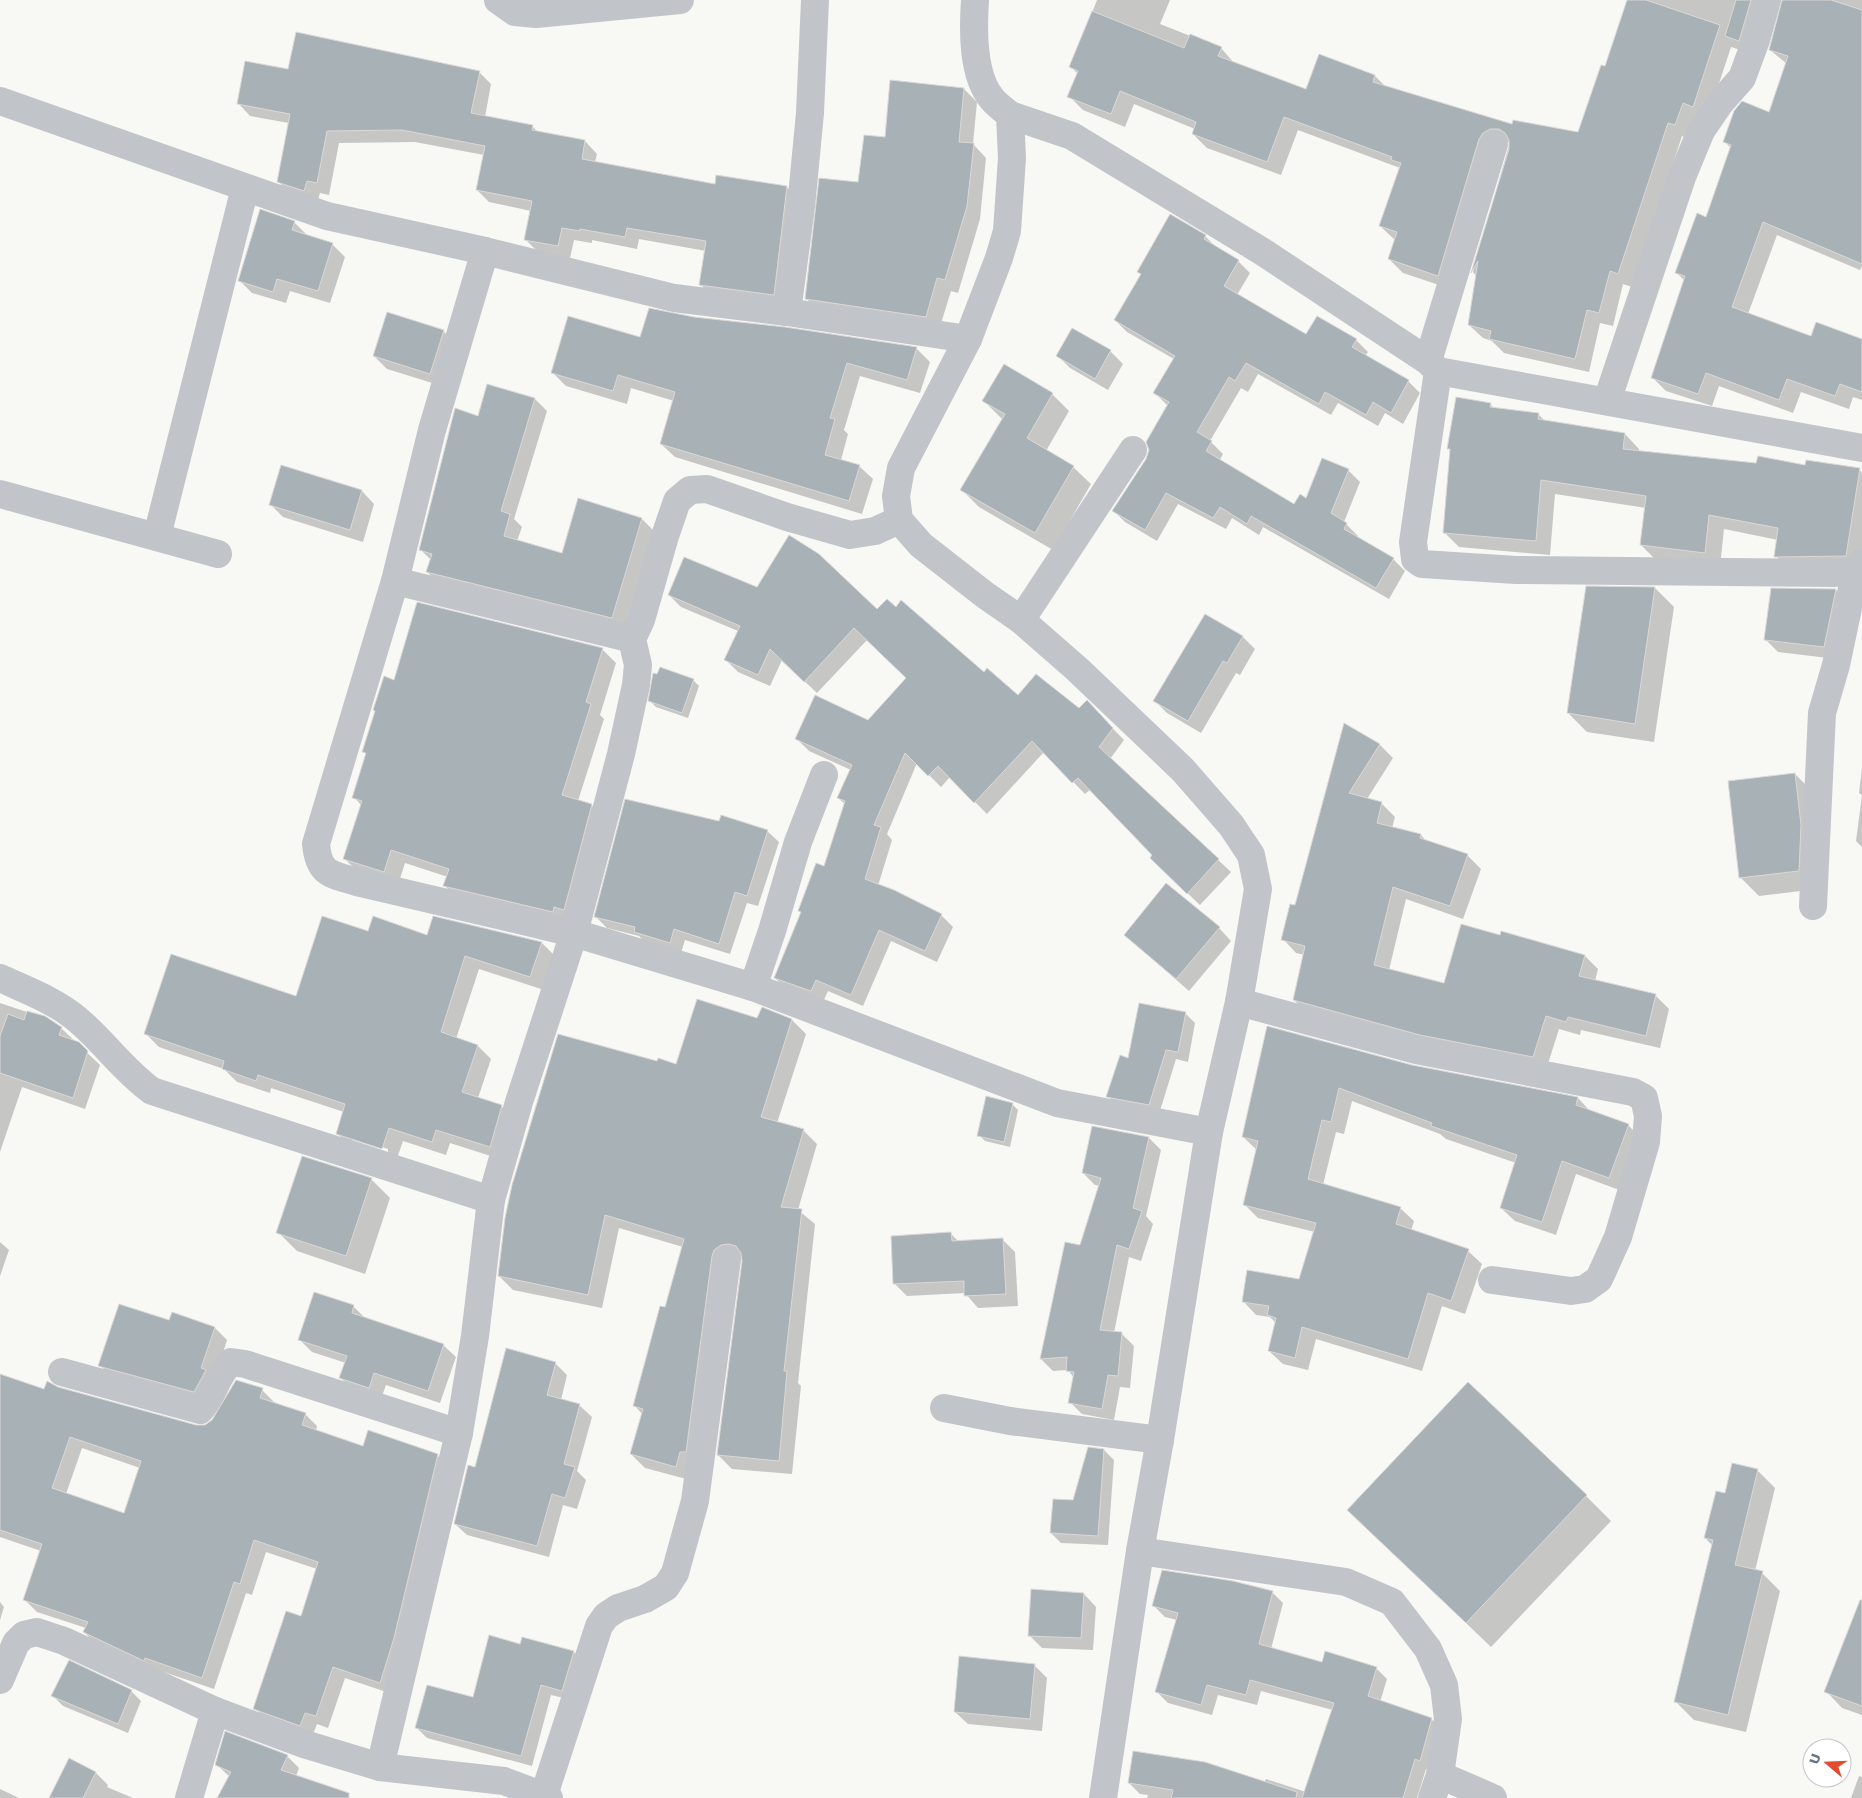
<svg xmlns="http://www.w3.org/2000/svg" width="1862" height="1798" font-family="'Work Sans',sans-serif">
<rect width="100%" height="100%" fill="#f8f8f5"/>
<g fill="#0003" fill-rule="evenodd">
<path d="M1097,0h73l-10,24 61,24 13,15 73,28 68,-15 12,12 126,37 66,9 26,-67 23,-67h146l-21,54 -22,-7 -24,73 -19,18 -6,-2 -50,151 -9,-3 -10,42 -13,-3 -11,49 -85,-19 -12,-12 -9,-3 -14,-13 8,-48 -4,-5 37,-130h-5l-54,147 -48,-16 -14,-14 6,-19 -15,-14 20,-58 -102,-38 -17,45 -74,-27 -14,-14 2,-5 -61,-25 -9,23 -42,-17 -14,-14 9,-22 -7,-7z"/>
<path d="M1783,0h79v266l-2,4 -83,-35 -29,79 64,24 50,2v60l-9,-3 -4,12 -48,-17 -8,21 -74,-27 -7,20 -46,-15 -14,-14 33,-96 -9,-9 31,-54 24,-70 -7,-7 45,-27 18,-50 -17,-14z"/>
<path d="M289,70l190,2 12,12 -6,33 48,10 6,6 46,8 12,13 -2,8 121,23 71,2 12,13 -13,106 -73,-9 -12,-12 5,-34 -67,-12 -2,10 -45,-9v3l-18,-3 -4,18 -32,-6 -12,-12 5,-29 -42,-9 -12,-12 7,-35 -69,-13 -76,1 -10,52 -9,-2 -3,10 -27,-9 -12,-13 11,-58 -39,-7 -12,-13z"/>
<path d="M964,89l13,13 -4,42 13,14 -6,61 -22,74 -7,-2 -12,39 -120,-18 -13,-14 53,-115 27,-45z"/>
<path d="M294,222l13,13 25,9 13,13 -15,46 -40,-12 -4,12 -34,-10 -13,-13z"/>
<path d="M1205,236l12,12 21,13 12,12 -13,22 70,41 49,4 12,12 -3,4 43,25 12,12 -17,31 -18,-11 -7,13 -40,-23 -7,12 -73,-41 -10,18 -7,-4 -31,53 13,13 -4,7 76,44 11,-5 42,-30 12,12 -16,40 14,14 -1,2 36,21 12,12 -16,28 -126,-72 -4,8 -27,-17 -6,11 -48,-25 -21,37 -32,-19 -12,-12 34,-51 21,-53 -13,-13 19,-34 -47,-27 -12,-12z"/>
<path d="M694,319l222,29 14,14 -10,31 -60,-17 -16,54 4,4 -7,26 18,6 14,13 -11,35 -187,-57 -14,-13 13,-43 -43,-13 -4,16 -61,-18 -14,-14z"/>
<path d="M443,331l13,13 -14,42 -55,-17 -13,-13z"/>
<path d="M1110,351l13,13 -15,26 -38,-22 -12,-12z"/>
<path d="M1052,394l17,17 -23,40 27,16 18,17 -38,66 -74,-43 -17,-17 41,-70 -19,-19z"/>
<path d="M535,399l12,12 -33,108 8,8 -5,14 45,14 80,-36 12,12 -30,98 -184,-45 -13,-12 4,-12 -11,-11 59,-132z"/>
<path d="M1490,404l5,5 43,5 8,8 79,12 14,15v3l118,13 102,5 3,2v98l-72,1 -14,-15 2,-16 -54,-11 -4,38 -64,-7 -15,-15 5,-37 -91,-14 -5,61 -91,-8 -15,-15 7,-81 -3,-3z"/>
<path d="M282,466l80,25 12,13 -11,38 -80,-25 -13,-13z"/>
<path d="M1655,588l19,19 -20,135 -67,-10 -19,-19z"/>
<path d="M757,589l120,22 141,86 61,13 8,-8 37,38 -14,19 121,113 -31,33 -37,-35 -9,-15 -63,-66 -6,5 -41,-42 -57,62 -37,-37 -9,10 -24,-24 -30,71 5,6 -14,46 63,29 12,12 -16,35 -46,-21 -28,65 -35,-15 -5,11 -36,-12 -12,-12 27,-64 -3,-3 26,-43 20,-64 -7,-6 13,-28 -42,-19 -12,-12 71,-18 39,-43 -40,-38 -50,53 -35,-33 -12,26 -32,-14 -12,-12 12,-29 -57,-24 -12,-12z"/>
<path d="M1836,590l12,12 -12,57 -58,-7 -12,-12z"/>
<path d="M1242,636l13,13 -15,26 -4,-2 -35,60 -34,-20 -12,-12z"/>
<path d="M602,649l14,14 -16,52 4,4 -26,82 13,4 14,14 -27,104 -120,-23 -13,-14 3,-9 -43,-14 -7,22 -39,-12 -14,-14 16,-54 -7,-8 13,-42 -3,-3 31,-71z"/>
<path d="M658,676l35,4 6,6 -11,32 -32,-11 -6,-6z"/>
<path d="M1345,725l35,20 13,13 -26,41 14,4 14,14 -3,11 29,7 6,7 40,13 14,14 -18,50 -57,-20 -17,71 56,15 140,-29 13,13 -3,12 60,14 14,14 -9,39 -79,-18 -1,5 -21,-6 -13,41 -238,-56 -14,-14 11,-45 -9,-2 -13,-14 13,-33z"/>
<path d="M1862,768v79l-6,-6 6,-46 -3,-2z"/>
<path d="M1795,774l19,19 4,96 -59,7 -19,-19z"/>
<path d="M720,823l47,8 12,11 -21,64 -11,-3 -17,51 -45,-14 -4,13 -35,-10 -7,-7 -32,-8 -11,-11z"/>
<path d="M1219,928l12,13 -42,50 -64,-56z"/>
<path d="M369,932l173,11 13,13 -11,34 -65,-21 -23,70 22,7 13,13 -13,39 23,8 14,14 -12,40 -53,-17 -4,12 -43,-14 -7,20 -45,-14 -14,-14 7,-21 -73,-24 -1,5 -33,-11 -13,-13 -65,-22 -13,-13 150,-37zM352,1137l36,12v3l-36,-12z"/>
<path d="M0,1003l45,15 16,10 39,37 -15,44 -63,-22 -22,65z"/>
<path d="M1185,1013l10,10 -7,39 -12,-3 -17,55 -41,-8 -10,-10 21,-36z"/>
<path d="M758,1020h34l14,14 -29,89 27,8 13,13 -19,66 17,14 -17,159 3,3 -9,88 -60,-5 -14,-14 25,-198 -7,1 -46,222 -45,-12 -14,-14 11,-40 -7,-8 31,-97 17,-62 -64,-19 -17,80 -89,-18 -14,-14 7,-58 27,-103 25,-80 100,27 19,3z"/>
<path d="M1268,1027l144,39 166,32 13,14 37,13 14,14 -20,52 -46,-17 -20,61 -41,-14 -14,-13 15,-45 -70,-24 -6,-5 -88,-33 -8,33 -8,-2 -13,53 77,23 14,13 -3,10 57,20 14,13 -17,50 -23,-8 -20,65 -106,-32 -8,31 -25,-6 -14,-13 7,-28 -6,-6 -14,-2 -13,-14 57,-20 15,-49 -57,-14 -14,-14 13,-54 -14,-13z"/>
<path d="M1012,1104l6,6 -8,37 -25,-6 -6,-6z"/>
<path d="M1149,1138l12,12 -15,66 7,8 -12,37 -12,-4 -15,76 8,1 12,12 -4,42 -10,-1 -6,33 -32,-6 -12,-12 4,-24 -6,-8 -15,1 -12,-12 59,-173 -5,-1 -12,-12z"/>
<path d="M371,1179l19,19 -25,76 -68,-23 -19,-19z"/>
<path d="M951,1234l8,8 44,-2 12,12 3,54 -40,2 -13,-15 -58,3 -13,-13z"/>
<path d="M0,1242l9,8 -9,26z"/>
<path d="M314,1294l40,13 13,13 76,25 13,12 -16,46 -54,-18 -5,14 -28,-9 -12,-12 5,-15 -34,-11 -13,-13z"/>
<path d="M170,1322l45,6 12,12 -20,64 -95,-26 -12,-13z"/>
<path d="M555,1363l12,12 -6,25 19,6 12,11 -15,54 9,9 -9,29 -14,-4 -14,52 -82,-22 -12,-11 21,-55z"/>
<path d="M0,1375l45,16 12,-3 139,38h9l57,-36 12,12v2l31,10 12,12 -1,5 47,16 74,8 12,13 -57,226 -47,-16 -17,50 -11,-4 -5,13 -45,-17 -12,-12 46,-90 16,-49 -51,-17 -14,43 -6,-2 -32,96 -56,-19 -62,-26 -12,-12 2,-4 -49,-16 -12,-12 16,-49 -41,-14zM82,1448l58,20 -16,46 -58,-20z"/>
<path d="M1104,1450l10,10 -6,85 -47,-2 -10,-10 22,-31z"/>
<path d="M1757,1470l18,18 -20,83 7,2 18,18 -34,141 -52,-12 -18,-18 37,-156 -8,-8 20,-43z"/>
<path d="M1586,1496l25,25 -120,126 -143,-137z"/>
<path d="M1272,1592l11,11 -12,46 51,15 54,4 11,11 -7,23 51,17 12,11 -12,41 -5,-2 -9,29h-270l1,-3 -8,-1 -11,-11h135l2,-4 40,13 27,-82 -72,-19 -4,14 -39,-10 -6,20 -44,-12 -11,-11 20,-72 -12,-3 -11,-11z"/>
<path d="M1084,1594l12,13 -3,43 -51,-2 -13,-13z"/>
<path d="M0,1602l4,5 -4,13z"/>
<path d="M1862,1615v100l-20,-7 -16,-17z"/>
<path d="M523,1638l51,14 10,11 -12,37 -21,-5 -19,71 -105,-28 -11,-11 57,-28 48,-54z"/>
<path d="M1034,1665l13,13 -5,53 -74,-7 -13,-12z"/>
<path d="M131,1691l10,10 -13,32 -65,-27 -10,-10z"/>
<path d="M287,1756l12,12 -3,8 48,22h-126l12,-21 -12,-11z"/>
<path d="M96,1773l12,12 -1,2 26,11h-83z"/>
<path d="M1859,1776l3,1v21h-11z"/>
<path d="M0,1789l19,9h-19z"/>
</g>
<g fill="#a8b1b6" stroke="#dad9d7" fill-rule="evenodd">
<path d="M1627,0h19l74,25 -27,82 -10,-4 -8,22 -7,-2 -50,151 -8,-3 -11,42 -12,-3 -12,49 -86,-20 2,-8 -23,-6 10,-64 -7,12 38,-124v-9l-4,-7 -6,-4h-9l-7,4 -4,6 -41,137 -50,-17 9,-27 -18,-6 22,-63 -10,-3 1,-3 -108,-40 -17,45 -75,-28 4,-12 -76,-31 -9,23 -44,-17 11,-26 -9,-4 23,-56 92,37 6,-14 32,13 -4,9 88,33 13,-35 56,21 -2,7 139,42 1,-4 65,12 23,-67 4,1z"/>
<path d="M1736,0h15l-12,41 -14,-5z"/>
<path d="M1782,0h49l31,10v254l-99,-42 -31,85 79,29 5,-14 46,17v53l-22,-8 -5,12 -48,-17 -8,21 -73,-27 -8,21 -47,-16 34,-102 -10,-3 22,-60 9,4 25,-72 -8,-3 11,-31 8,-10 27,11 19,-56 -19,-6z"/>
<path d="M296,32l184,39 -9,42 62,12 -1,5 53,10 -3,19 133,25 1,-9 71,11 -13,109 -75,-10 7,-44 -79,-13 -2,9 -45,-8v2l-18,-3 -4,18 -34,-6 8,-39 -56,-11 9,-44 -83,-16 -75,1 -10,52 -10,-2 -3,10 -27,-9 13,-68 -53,-10 8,-43 43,8z"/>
<path d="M890,80l74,8 -5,54 15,1 -7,63 -22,74 -8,-2 -11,39 -121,-18 14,-121 39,4 6,-47 21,2z"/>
<path d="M260,209l35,12 -3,9 41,13 -15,48 -41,-12 -4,13 -35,-11z"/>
<path d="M1170,214l36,21 -2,4 35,21 -15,26 82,48 11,-18 40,23 -5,8 57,33 -18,33 -18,-11 -7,13 -41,-23 -6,12 -73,-41 -11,18 -6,-4 -32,55 15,9 -6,10 88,53 6,-10 6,4 16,-40 27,11 -18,44 16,10 -3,6 50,29 -18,30 -125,-72 -4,8 -27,-17 -7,11 -47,-25 -21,37 -33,-19 34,-52 3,-9 -3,-8 23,-40 -16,-9 22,-37 -61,-36 27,-46 -4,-2z"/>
<path d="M649,308l45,9 91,10 132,20 -10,33 -60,-17 -17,55 5,1 -10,36 35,10 -11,36 -189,-57 15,-52 -57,-17 -5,16 -62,-18 17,-57 72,21z"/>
<path d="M387,312l57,18 -14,44 -57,-18z"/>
<path d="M1072,328l39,22 -16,29 -39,-23z"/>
<path d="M1004,364l49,29 -26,45 47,28 -39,67 -75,-43 45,-76 -23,-13z"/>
<path d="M487,384l48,14 -34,113 9,3 -6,22 58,17 16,-55 64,20 -30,100 -186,-46 6,-18 -13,-4 36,-142 23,8z"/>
<path d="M1456,397l35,6 -1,4 49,6 -1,6 87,14 -2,16 133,14 2,-7 47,9 1,-5 54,8 -14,88 -72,1 4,-29 -69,-13 -4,38 -65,-8 6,-49 -105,-16 -5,61 -93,-8 7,-84h-3z"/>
<path d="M281,465l81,25 -12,40 -81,-25z"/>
<path d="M789,535l30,19 58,55 10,-10 9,8 5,-7 83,72 3,-4 31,27 18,-21 43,34 8,-8 26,28 -14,19 120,112 -32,35 -37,-36 2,-3 -74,-77 -6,5 -40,-42 -58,62 -36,-37 -10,10 -23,-23 -31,72 7,2 -16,52 29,11 48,24 -17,37 -46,-21 -28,65 -35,-15 -5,11 -37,-13 27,-66 -3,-1 18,-48 8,3 21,-65 -8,-3 15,-33 -57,-26 20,-44 53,25 38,-42 -52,-50 -50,54 -34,-33 -12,26 -34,-15 16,-34 -72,-31 16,-38 73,30z"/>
<path d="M1586,586l69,1 -20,137 -68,-11z"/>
<path d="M1771,588l65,1 -12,58 -60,-7z"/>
<path d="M417,602l186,46 -17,54 5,2 -29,91 30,9 -28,106 -10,-3 -1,5 -110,-26 6,-17 -58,-19 -7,22 -41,-13 19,-58 -10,-3 14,-45 -4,-1 13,-41 -2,-1 11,-34 10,4z"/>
<path d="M1205,614l38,22 -16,27 -4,-2 -35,60 -35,-20z"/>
<path d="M660,667l34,12 -12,34 -34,-12 5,-28 4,1z"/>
<path d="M1344,723l36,21 -31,49 33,9 -5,21 44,11 -1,4 48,16 -18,52 -57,-19 -19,78 70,18 17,-59 39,11 1,-4 84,24 -6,21 77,18 -10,42 -78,-19 -2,5 -20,-6 -13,41 -113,-22 -127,-35 12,-54 -24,-6 9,-36 5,1z"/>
<path d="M1795,773l6,52 -2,46 -60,7 -11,-97z"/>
<path d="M625,799l94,22 2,-6 47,15 -21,66 -12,-4 -16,52 -45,-15 -4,14 -36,-11 1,-5 -41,-10z"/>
<path d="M1166,883l54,44 -44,52 -52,-44z"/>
<path d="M322,916l46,15 5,-15 54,19 6,-19 109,26 -12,35 -65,-21 -24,76 37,13 -16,47 40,13 -12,42 -54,-17 -4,12 -43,-14 -7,21 -46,-15 9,-30 -87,-29 -2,6 -34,-12 2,-8 -80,-27 27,-80 125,42z"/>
<path d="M697,999l60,19 5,-11 30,12 -31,98 43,12 -23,78 21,2 -18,162h3l-8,90 -62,-6 25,-194 -1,-8 -5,-7 -7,-2 -8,1 -7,5 -2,6 -26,196h-6l-4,15 -46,-13 13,-45 -10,-3 27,-100 5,1 19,-68 -79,-24 -17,80 -90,-19 7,-58 7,-33 46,-151 99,27 1,-3 18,6z"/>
<path d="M1139,1003l47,9 -8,40 -12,-2 -17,55 -43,-8 14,-42 8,3z"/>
<path d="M27,1011l18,5 15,10 2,1 -3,8 20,7 9,9 -15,47 -73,-25v-37l8,-22 16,6z"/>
<path d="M1267,1026l145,39 166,32 -2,8 53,19 -20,54 -47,-17 -20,61 -42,-14 17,-53 -86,-29 1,-3 -93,-35 -8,34 -9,-2 -14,59 93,28 -5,17 73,25 -18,52 -23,-8 -20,66 -106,-32 -7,31 -27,-7 8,-33 -9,-3 2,-9 -27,-4 5,-32 52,9 17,-56 -73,-18 15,-64 -16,-4z"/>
<path d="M986,1096l27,7 -9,39 -27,-6z"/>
<path d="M1092,1126l57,11 -16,71 9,3 -13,38 -12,-4 -17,85 22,2 -4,44 -10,-1 -6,34 -34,-6 6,-31 -8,-1 1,-14 -27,2 25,-117 15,3 21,-67 -19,-5z"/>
<path d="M302,1156l70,22 -26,78 -70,-23z"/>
<path d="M951,1232l1,9 51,-3 3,56 -42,2v-15l-71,3 -2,-48z"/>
<path d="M314,1292l40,13 -2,8 92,31 -16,47 -54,-18 -5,15 -30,-10 8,-22 -49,-16z"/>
<path d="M119,1304l50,16 3,-8 43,15 -14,41 5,2 -12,22 -96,-26z"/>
<path d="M506,1348l50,14 -9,33 33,9 -16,60 11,3 -10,31 -13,-4 -15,52 -83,-22 14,-59 7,2z"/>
<path d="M0,1374l44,15 3,-8 11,6 138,38h9l7,-5 24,-40 27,8 -3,10 46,15 -4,12 61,21 5,-16 70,24 -44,184 -14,45 -47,-16 -17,49 -11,-3 -5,13 -47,-17 33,-98 15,5 17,-54 -64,-22 -14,44 -6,-2 -32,96 -57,-20 -1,3 -61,-29 5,-10 -65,-22 19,-56 -42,-14zM70,1437l71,24 -17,52 -72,-25z"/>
<path d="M1468,1382l119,113 -121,128 -119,-113z"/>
<path d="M1088,1447l16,2 -6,87 -48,-3 3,-34 20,1z"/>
<path d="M1732,1463l26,6 -23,96 28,6 -35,144 -54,-13 39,-162 -9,-2 12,-47 9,2z"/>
<path d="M1162,1570l71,11 40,10 -14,53 63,18 3,-11 52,16 -9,29 64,22 -12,43 -5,-2 -12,39h-101l32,-95 -84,-23 -4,15 -39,-10 -6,20 -46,-13 23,-79 -26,-7z"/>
<path d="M1031,1589l53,4 -3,45 -53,-2z"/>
<path d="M1860,1600h2v106l-38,-14z"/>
<path d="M489,1635l31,9 2,-7 52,14 -12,40 -21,-6 -20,71 -106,-28 12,-43 46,12z"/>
<path d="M959,1656l76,8 -5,55 -76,-7z"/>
<path d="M69,1660l63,30 -14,34 -67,-28z"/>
<path d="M225,1731l63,24 -7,15 68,23v5h-132l14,-26 -16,-7z"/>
<path d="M1133,1751l72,11 92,30 -1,6h-125l2,-8 -45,-7z"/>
<path d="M69,1758l27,14 -13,26h-34z"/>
</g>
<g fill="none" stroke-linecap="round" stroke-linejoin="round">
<g stroke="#c1c5c9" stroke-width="28">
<path d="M498,0l17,12 21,2 144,-14"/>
<path d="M975,0c-2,30 -3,75 17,99 5,6 12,11 18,16l2,43 -5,73 -8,27 -31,81 -67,129 -5,28 3,24 22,25 64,50 36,25 56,49 106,101 48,55 20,30 7,34 -19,113 -30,130 -49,308 -20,111 -37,247"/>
<path d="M0,101l327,115 158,35 189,47 113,14 181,27"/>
<path d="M1010,115l62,21 191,116 165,109 10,10 424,77"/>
<path d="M485,251l-53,179 -37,151 -79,263c3,31 15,30 41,38l217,51 179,54 304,116 152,29"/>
<path d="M787,312l14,-105 9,-94 5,-113"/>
<path d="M1428,361l66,-217"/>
<path d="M1438,371l-25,171 2,17 7,5 94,6 319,3 21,-3 6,-7"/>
<path d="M1607,401l75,-224 19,-46 19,-28 22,-25 14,-38 11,-40"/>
<path d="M0,494l218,60"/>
<path d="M157,536l88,-348"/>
<path d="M395,581l237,58"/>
<path d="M1021,620l112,-170"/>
<path d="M1813,906l9,-193 14,-48 20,-95"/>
<path d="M0,978c26,12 56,23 78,42 26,22 46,51 74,71l339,109"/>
<path d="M753,987l19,-56 26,-89 26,-67"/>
<path d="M1239,1002l177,48 217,42 11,6 4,18 -2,26 -28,95 -19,42 -14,10 -14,2 -79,-11"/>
<path d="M62,1372l138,38c14,-14 16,-35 31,-48l14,2 214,69"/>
<path d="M944,1408l66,13 150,19"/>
<path d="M1140,1551l206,31 46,20 36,47 16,36 4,34 -8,56 -8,23"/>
<path d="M0,1680l16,-37 8,-8 13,-3 27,9 151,70 89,33 76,23 124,14 45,17"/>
<path d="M380,1767l79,-334 16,-97 16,-136 28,-98 55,-169 47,-179 15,-69 2,-20 -6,-26 9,-19 24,-84 12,-35 13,-11 17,-1 80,28 63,18 25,-4 24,-11"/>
<path d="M1440,1775l53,23"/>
<path d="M544,1795l55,-169 7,-10 12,-8 27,-9 21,-12 9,-14 20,-72 32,-242"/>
<path d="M189,1798l26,-87"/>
</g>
</g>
<g transform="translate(1827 1763) rotate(289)"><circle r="24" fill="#ffffff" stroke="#c1c8cc"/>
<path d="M0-4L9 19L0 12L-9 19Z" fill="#e04c2d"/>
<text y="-8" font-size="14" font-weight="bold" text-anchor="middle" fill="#637580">U</text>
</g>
</svg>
